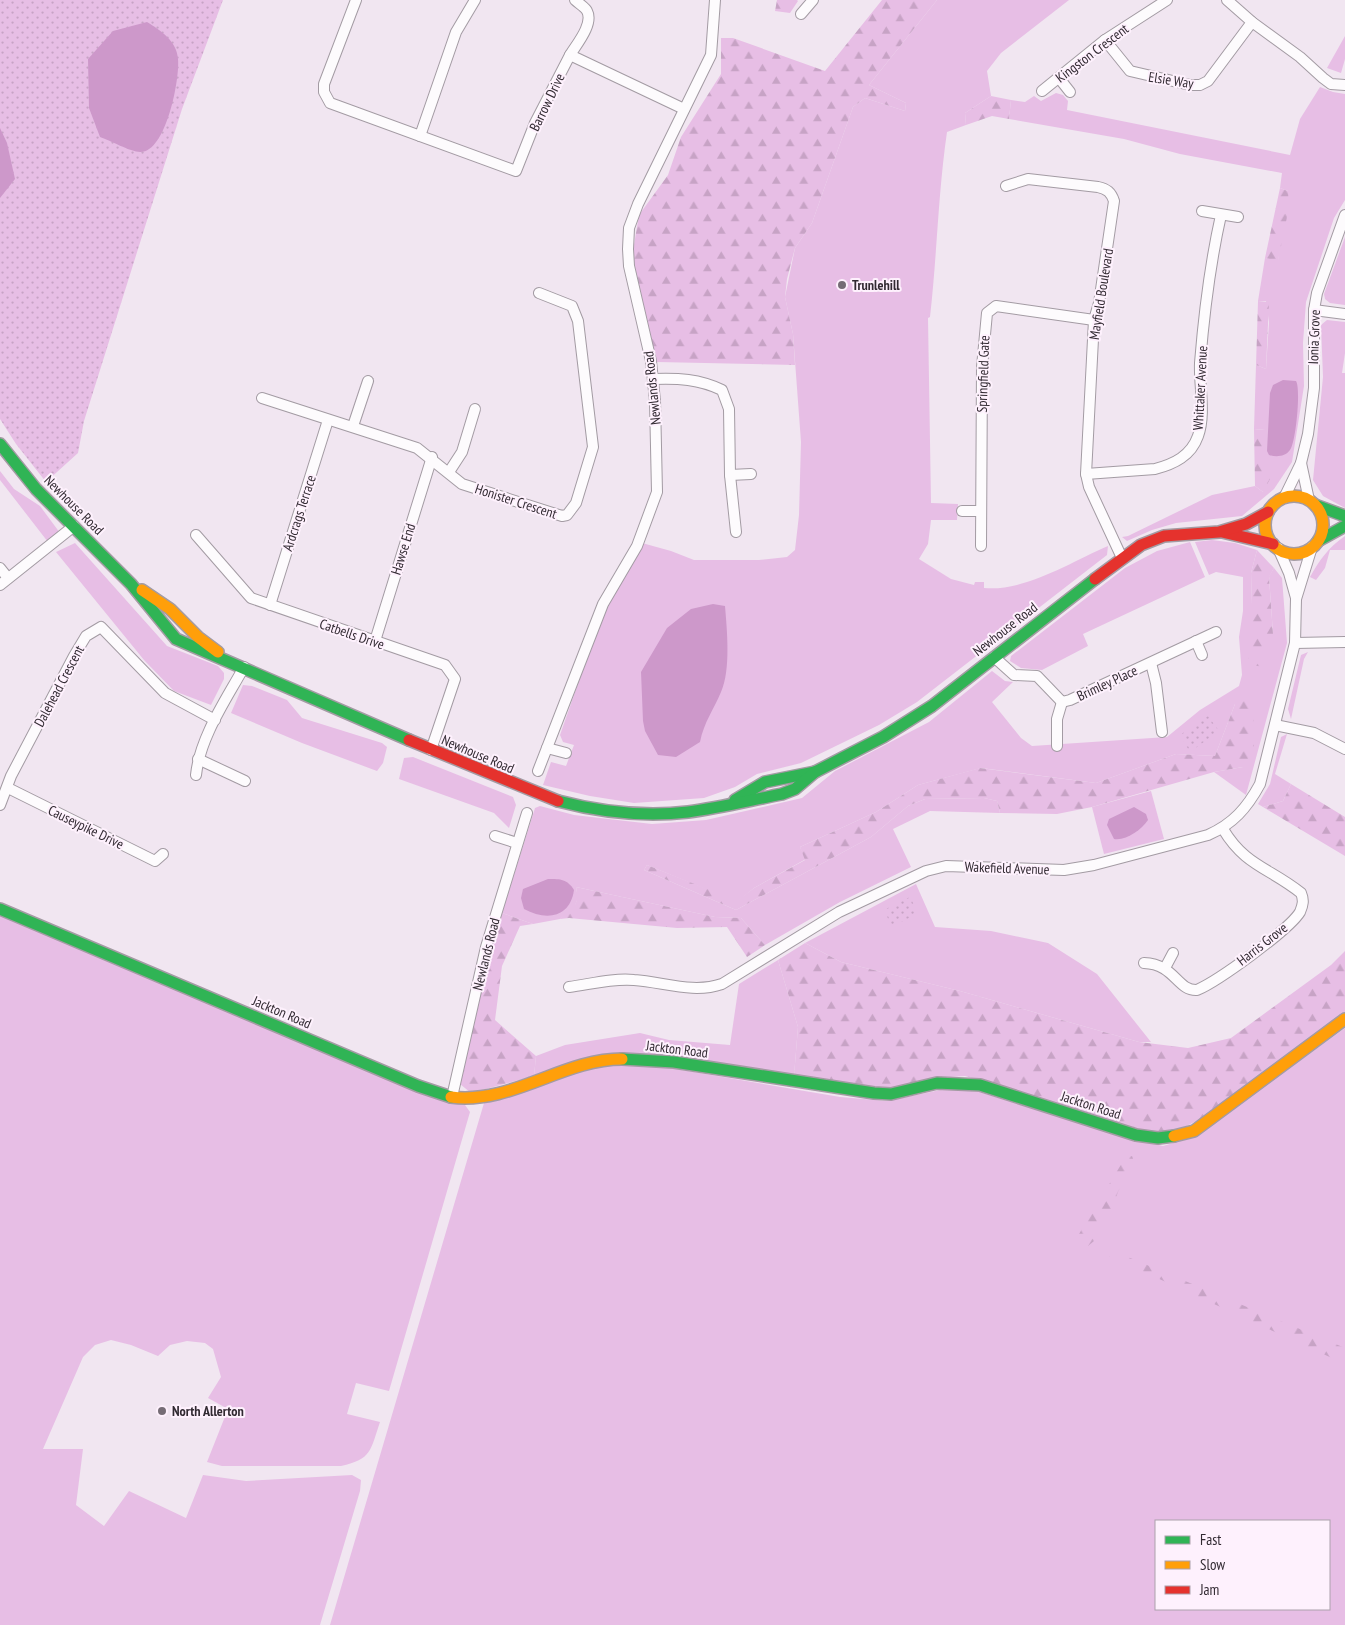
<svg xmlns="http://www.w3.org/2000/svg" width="1345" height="1625" font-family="'PT Sans Narrow',sans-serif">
<defs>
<pattern id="forest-firs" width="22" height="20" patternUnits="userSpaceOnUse" patternTransform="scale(1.25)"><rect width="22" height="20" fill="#e7bee5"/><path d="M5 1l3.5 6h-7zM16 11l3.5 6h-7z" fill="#c7a3c5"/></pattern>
<pattern id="park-dots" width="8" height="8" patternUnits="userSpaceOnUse" patternTransform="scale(1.25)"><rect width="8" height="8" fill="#e7bee5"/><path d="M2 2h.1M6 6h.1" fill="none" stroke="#c7a3c5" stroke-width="1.8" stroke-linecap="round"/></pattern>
</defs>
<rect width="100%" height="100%" fill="#f1e6f1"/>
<g fill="#e7bee5" fill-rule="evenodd">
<path d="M937,0h132l-68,53 -14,18 4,25 -26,17 1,12 -19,7c-9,62 -10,124 -17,185l-2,1 3,185 27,1 -1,16h-26l-3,24 -9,15 32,20 23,6 1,-3h9v6c40,4 87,-26 124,-42l-1,9 -190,147 -38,23 -78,38 -44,11 -22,13 -31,11 -70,5 -44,-7 -47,-11 8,-23 15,4 8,-21 -11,-3 -3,-7 41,-117 41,-75 29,8 23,9h65l28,-3 8,-7 4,-35 2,-73 -8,-108 -8,-37 10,-49 17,-25 41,-116 12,-9 40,13 1,-8 -37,-18z"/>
<path d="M1345,36v23l-4,14 -14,-5z"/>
<path d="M1320,87l13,5 12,2v106l-11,18 -28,84 -3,41 1,43 -12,76 -18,27 -32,27 -66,7 -24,7 -25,11 -5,-4 6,-1 84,-41 43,-9 8,6 2,-62 -11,-1 2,-64 10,4 3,-47 -3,-21h-8l7,-43 13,2 10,-69 -8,-3 2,-15 -102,-19 -56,-15 -115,-20 2,-19 14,2 9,-6 7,5 15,-8 7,2 5,6 -1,9 223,45 10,-36z"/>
<path d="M1345,237v68l-15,-2 -5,-4 -1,-5z"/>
<path d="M1327,320l18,2v31l-3,20h3v135l-22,-12 -10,-16 10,-103 -2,-52z"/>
<path d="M0,471l14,18 26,17 20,27 -12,9 -48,-62z"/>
<path d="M1345,536v14h-15l-5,18 -9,12 -6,-3c10,-18 19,-30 35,-41z"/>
<path d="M1212,540l23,3 22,7 -6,23 1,31 21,30 -4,-58 5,-8 8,10 5,65 -41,152 -32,-23 29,-5 -8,-63 -20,52 -39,-2 -80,29 -115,-15 -63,17 -42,27 -76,35 6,12 -52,29 -17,14 -90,-37 -3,5 92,40 135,-73 37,-31 17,-7 59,-1 13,3 3,12 -70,-2 -37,18 18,38 -71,35 -75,43 -24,-27 -26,-1 -139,-30 2,11 -4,10 -14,11 -27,5 -31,-11 33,-105 5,-2 34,9 78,9 54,-4 96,-22 33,-27 94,-49 63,-51 13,10 8,1 -21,20 29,36 11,8 135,-9 33,-27 39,-24 3,-11 -3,-38 4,-26v-34l-27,-5 -7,3 -14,-33z"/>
<path d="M1190,542l15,35 -122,57 5,12 -46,24 -21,-2 -11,-7 1,-5 114,-88 32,-17z"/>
<path d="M75,543l92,103 51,20 6,7v6l-13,26 -37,-14 -30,-31 -88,-108z"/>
<path d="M1308,652l-4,7 -13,60 -3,-10 13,-54z"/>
<path d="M243,685l9,1 35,14 15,18 80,25 5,4 -4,16 -6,8 -75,-28 -71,-30z"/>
<path d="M1287,734l-12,40 16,10 -8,17 -20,6 -5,-3 12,-20 11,-47z"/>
<path d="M413,757l100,40 3,8 -7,23 -15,-15 -95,-34 5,-21z"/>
<path d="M1151,791l13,48 -60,15 -12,-47z"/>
<path d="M916,884l19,43 56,4 57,12 49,31 54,68h-12l-179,-51 -119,-29 -36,-19z"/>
<path d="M0,915l441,185 24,5 5,7 -81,279 -33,-8 -9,31 33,8c-10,29 -8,37 -39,44h-119l-15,-4 21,-53 -20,-11 13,-21 -8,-28 -8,-6 -18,-2 -17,4 -12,11 -27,-11 -20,-5 -16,5 -12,12 -40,92h40l-7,56 28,21 25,-35 57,27 17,-43 43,6 106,-6 9,5 -1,11 -40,134h-320z"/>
<path d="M778,960l20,67 -4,49 -174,-23 -43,7 -43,16 2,-20 29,-11 75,-12 29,7 61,5 9,-61z"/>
<path d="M1345,1028v597h-1015l154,-522 113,-37 56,-1 187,32 48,4 52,-11 18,-1 21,3 142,44 42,10 31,-9zM1156,1521h173v88h-173z"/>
</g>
<g fill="url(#forest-firs)">
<path d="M777,0h20l1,1 -8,12 -15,-2z"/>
<path d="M882,0h55l-68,85 37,18 -1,8 -40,-13 -12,9 -41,116 -17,25 -8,31 -2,18 8,37 2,31 -138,-3 -24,-95 1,-22 5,-30 29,-40 13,-38 40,-63v-36h12l92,33z"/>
<path d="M991,96l20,4 -2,19 -17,-3 -26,9 -1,-12z"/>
<path d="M1280,188l8,3 1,16 -11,54 -13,-3z"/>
<path d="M1258,301l11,1 -3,67 -10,-4z"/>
<path d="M1254,429l11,1v36l5,13 -7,13 -8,-6z"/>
<path d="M1257,550l17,18 -5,9 4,57 -10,33 -15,-3 4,-60 -1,-31z"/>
<path d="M1248,689l5,13 1,47 -11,18 -29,5 -122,35 -35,7 -57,-1 -3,-12 -13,-3 -59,1 -17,7 -37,31 -135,73 -92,-40 3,-5 90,36 17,-13 51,-28 -5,-13 76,-35 42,-27 62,-17 116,15 80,-29 39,2 20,-52z"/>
<path d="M1291,784l54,33v39l-82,-49 20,-6z"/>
<path d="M576,887l139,30 26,1 24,27 -18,12 -20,-30 -50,1 -108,-10 -9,1c12,-13 20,-11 16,-32z"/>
<path d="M502,913l31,11 -13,2 -18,40 -7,54 41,36 -2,20 -63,17 -11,-9 18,-89z"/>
<path d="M805,943l36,19 119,29 179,51 49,6 43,-10 100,-73 14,-14v64l-145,104 -19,10 -33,5 -183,-58 -29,2 -55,12 -87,-14 4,-49 -20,-67z"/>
<path d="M1132,1156l3,8c-11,18 -23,30 -20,51l-18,18 -3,8 -6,5 -12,-7 49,-81z"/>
<path d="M1116,1252l229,96v16l-236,-108z"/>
</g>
<g fill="url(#park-dots)">
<path d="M0,0h223l-41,109 -98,312 -6,32 -32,29 -30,-38 -16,-25z"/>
<path d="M1208,716l11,15 -29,21 -10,-17z"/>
<path d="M910,897l8,16 -26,14 -8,-17z"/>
</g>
<g fill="#cd98ca">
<path d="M147,22c13,8 30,19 31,37 2,20 -12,94 -38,93 -9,0 -31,-12 -40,-15l-11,-29 -1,-49 25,-28z"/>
<path d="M0,128l7,15 8,36 -15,19z"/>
<path d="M1283,380l13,1c5,7 0,61 -6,69 -5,7 -14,7 -21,5l-2,-4 3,-58 3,-8z"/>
<path d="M713,604l12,2c2,24 6,64 -4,86 -7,17 -17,30 -21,50l-24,15 -18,-2 -13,-24 -2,-10 -2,-49 26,-44 24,-19z"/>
<path d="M1134,807l12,7 2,6c-7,10 -22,21 -34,19l-7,-14 2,-6z"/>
<path d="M548,879c13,0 19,0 26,11 -4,28 -28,31 -50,19l-3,-11 2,-9z"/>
</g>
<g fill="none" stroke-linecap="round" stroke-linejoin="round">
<g stroke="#a39ba3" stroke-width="12">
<g id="street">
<path d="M356,0l-32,84v8l6,11 186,68 19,-48 35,-68 114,54"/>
<path d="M1227,0l25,22 48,35 23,21 8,6 14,1"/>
<path d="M801,14l12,-14"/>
<path d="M1105,40l25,31 60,14h10l8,-4 44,-59"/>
<path d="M570,55c6,-10 24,-31 17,-44 -2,-4 -9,-8 -12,-11"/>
<path d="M1059,78l11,14"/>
<path d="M1042,91l63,-51 62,-40"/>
<path d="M420,136l36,-104 19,-32"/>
<path d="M1006,186l22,-7 70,8c9,2 13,5 16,14l-15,102 -5,17 -8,154 3,13 33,71"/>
<path d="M1202,211l36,6"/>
<path d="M1314,310l31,4"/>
<path d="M653,379c25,-1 46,0 69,11l7,19 1,66 6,57"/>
<path d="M262,398l155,50 45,36 100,32 5,-1 9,-12 17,-56 -15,-126 -6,-15 -33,-13"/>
<path d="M353,426l15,-45"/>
<path d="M1301,463l8,37"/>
<path d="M449,472l13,-20 13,-43"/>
<path d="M1086,474l69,-5c19,-5 36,-13 43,-33 8,-22 1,-50 2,-73 4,-50 10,-99 21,-148"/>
<path d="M730,475l21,-1"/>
<path d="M1284,498l17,-35 7,-29 6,-46v-78l3,-17 28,-78"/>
<path d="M962,511h19"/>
<path d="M196,535l55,63 194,67 10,14 -24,71"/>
<path d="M981,546l1,-179 5,-54 9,-7 98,14"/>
<path d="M1278,548l11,25 7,25"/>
<path d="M0,568l8,10"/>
<path d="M0,585l74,-59"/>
<path d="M270,605l58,-185"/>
<path d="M375,641l57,-184"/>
<path d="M1196,641l6,14"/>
<path d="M1295,643l50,-1"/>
<path d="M994,657l20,18 23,1 25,26 8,-2 146,-68"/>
<path d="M1151,663l5,20 6,49"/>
<path d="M1275,725l39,8 31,16"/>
<path d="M1057,746v-27l5,-17"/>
<path d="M547,748l19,5"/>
<path d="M198,759l47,22"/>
<path d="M538,771l65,-167 34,-58 20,-54 -2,-91 -4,-40 -22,-95 -1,-17 1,-21 9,-24 73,-149 4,-55"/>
<path d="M196,775c4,-38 30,-75 48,-108"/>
<path d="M8,788l147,73 8,-7"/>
<path d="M0,805l11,-29 63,-120 12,-20 15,-9 64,66 50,27"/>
<path d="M495,836l22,7"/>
<path d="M1144,963c31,1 33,28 53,27 21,-9 92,-60 103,-78 3,-7 4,-12 1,-19 -31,-25 -56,-27 -78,-64"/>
<path d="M1165,968l8,-15"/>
<path d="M569,987c22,-3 44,-9 65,-7 30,2 59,14 88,4l117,-72 87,-41 20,-5 118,4 30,-5 114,-30c25,-11 39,-27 52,-51l35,-141 1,-44 16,-52"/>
<path d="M452,1097l34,-150 41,-134"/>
</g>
</g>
<g stroke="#a39ba3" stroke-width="14">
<g id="fast">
<path d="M0,444l36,45 95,95 45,55 233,101"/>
<path d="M1315,505l30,11"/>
<path d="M1318,541l27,-15"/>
<path d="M735,800l30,-18 50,-10"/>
<path d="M558,801c42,11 86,16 130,11 31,-4 63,-12 94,-18l13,-5 20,-17 68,-35 49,-31 163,-127"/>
<path d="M0,909l418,177 33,11"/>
<path d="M622,1059l52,3 200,31 17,1 46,-11 43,2 156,50 22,3 16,-2"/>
</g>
</g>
<g stroke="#a39ba3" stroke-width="14">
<g id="slow">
<circle cx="1294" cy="525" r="29"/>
<path d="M142,590l28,19 28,28 20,15"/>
<path d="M451,1097c60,8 112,-38 171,-38"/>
<path d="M1174,1136l20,-5 151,-112"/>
</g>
</g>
<g stroke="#a39ba3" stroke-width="14">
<g id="jam">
<path d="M1222,532l51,12"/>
<path d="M1095,579l46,-34 23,-9 55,-4 27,-8 22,-12"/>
<path d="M409,740l149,61"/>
</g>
</g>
<use href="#street" stroke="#fdfbfd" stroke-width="10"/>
<use href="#fast" stroke="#30b455" stroke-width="11"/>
<use href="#slow" stroke="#ff9f0a" stroke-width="11"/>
<use href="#jam" stroke="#e5322d" stroke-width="11"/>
</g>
<g fill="#756c75" stroke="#fef1fd" stroke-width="2">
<circle cx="842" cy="285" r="5"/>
<circle cx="162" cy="1411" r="5"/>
</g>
<g text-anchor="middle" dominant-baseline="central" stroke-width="4" stroke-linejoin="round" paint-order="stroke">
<g font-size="14" fill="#322a32" stroke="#fef1fd">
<text transform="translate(1092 53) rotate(-37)">Kingston Crescent</text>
<text transform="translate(1171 80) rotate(9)">Elsie Way</text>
<text transform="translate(547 102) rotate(-64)">Barrow Drive</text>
<text transform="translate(1101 294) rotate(-81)">Mayfield Boulevard</text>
<text transform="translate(1314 337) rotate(-88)">Ionia Grove</text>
<text transform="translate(983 374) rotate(-88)">Springfield Gate</text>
<text transform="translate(652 388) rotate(-96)">Newlands Road</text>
<text transform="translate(1200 388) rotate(-87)">Whittaker Avenue</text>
<text transform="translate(516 501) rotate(18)">Honister Crescent</text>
<text transform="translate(74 505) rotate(45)">Newhouse Road</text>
<text transform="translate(299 513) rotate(-72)">Ardcrags Terrace</text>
<text transform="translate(403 549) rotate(-73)">Hawse End</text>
<text transform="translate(1005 629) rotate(-38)">Newhouse Road</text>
<text transform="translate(352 634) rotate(19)">Catbells Drive</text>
<text transform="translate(1107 683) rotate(-25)">Brimley Place</text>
<text transform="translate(59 686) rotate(-62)">Dalehead Crescent</text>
<text transform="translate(478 754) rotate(23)">Newhouse Road</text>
<text transform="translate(86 827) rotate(26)">Causeypike Drive</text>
<text transform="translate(1007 868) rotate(2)">Wakefield Avenue</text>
<text transform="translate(1262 944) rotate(-38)">Harris Grove</text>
<text transform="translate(486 954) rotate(-76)">Newlands Road</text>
<text transform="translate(282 1012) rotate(23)">Jackton Road</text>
<text transform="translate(677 1049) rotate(7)">Jackton Road</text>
<text transform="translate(1091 1105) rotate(18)">Jackton Road</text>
</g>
<g font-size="14" font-weight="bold" fill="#322a32" stroke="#fef1fd" text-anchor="start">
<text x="852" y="285">Trunlehill</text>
<text x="172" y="1411">North Allerton</text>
</g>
</g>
<rect x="1155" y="1520" width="175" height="90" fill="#fef1fd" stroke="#aca1ac"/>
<rect x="1165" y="1536" width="25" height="8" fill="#30b455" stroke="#aca1ac"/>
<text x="1200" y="1545" font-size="15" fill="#322a32">Fast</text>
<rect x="1165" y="1561" width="25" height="8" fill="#ff9f0a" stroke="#aca1ac"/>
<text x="1200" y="1570" font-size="15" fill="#322a32">Slow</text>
<rect x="1165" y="1586" width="25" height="8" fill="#e5322d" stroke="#aca1ac"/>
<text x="1200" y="1595" font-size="15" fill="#322a32">Jam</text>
</svg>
